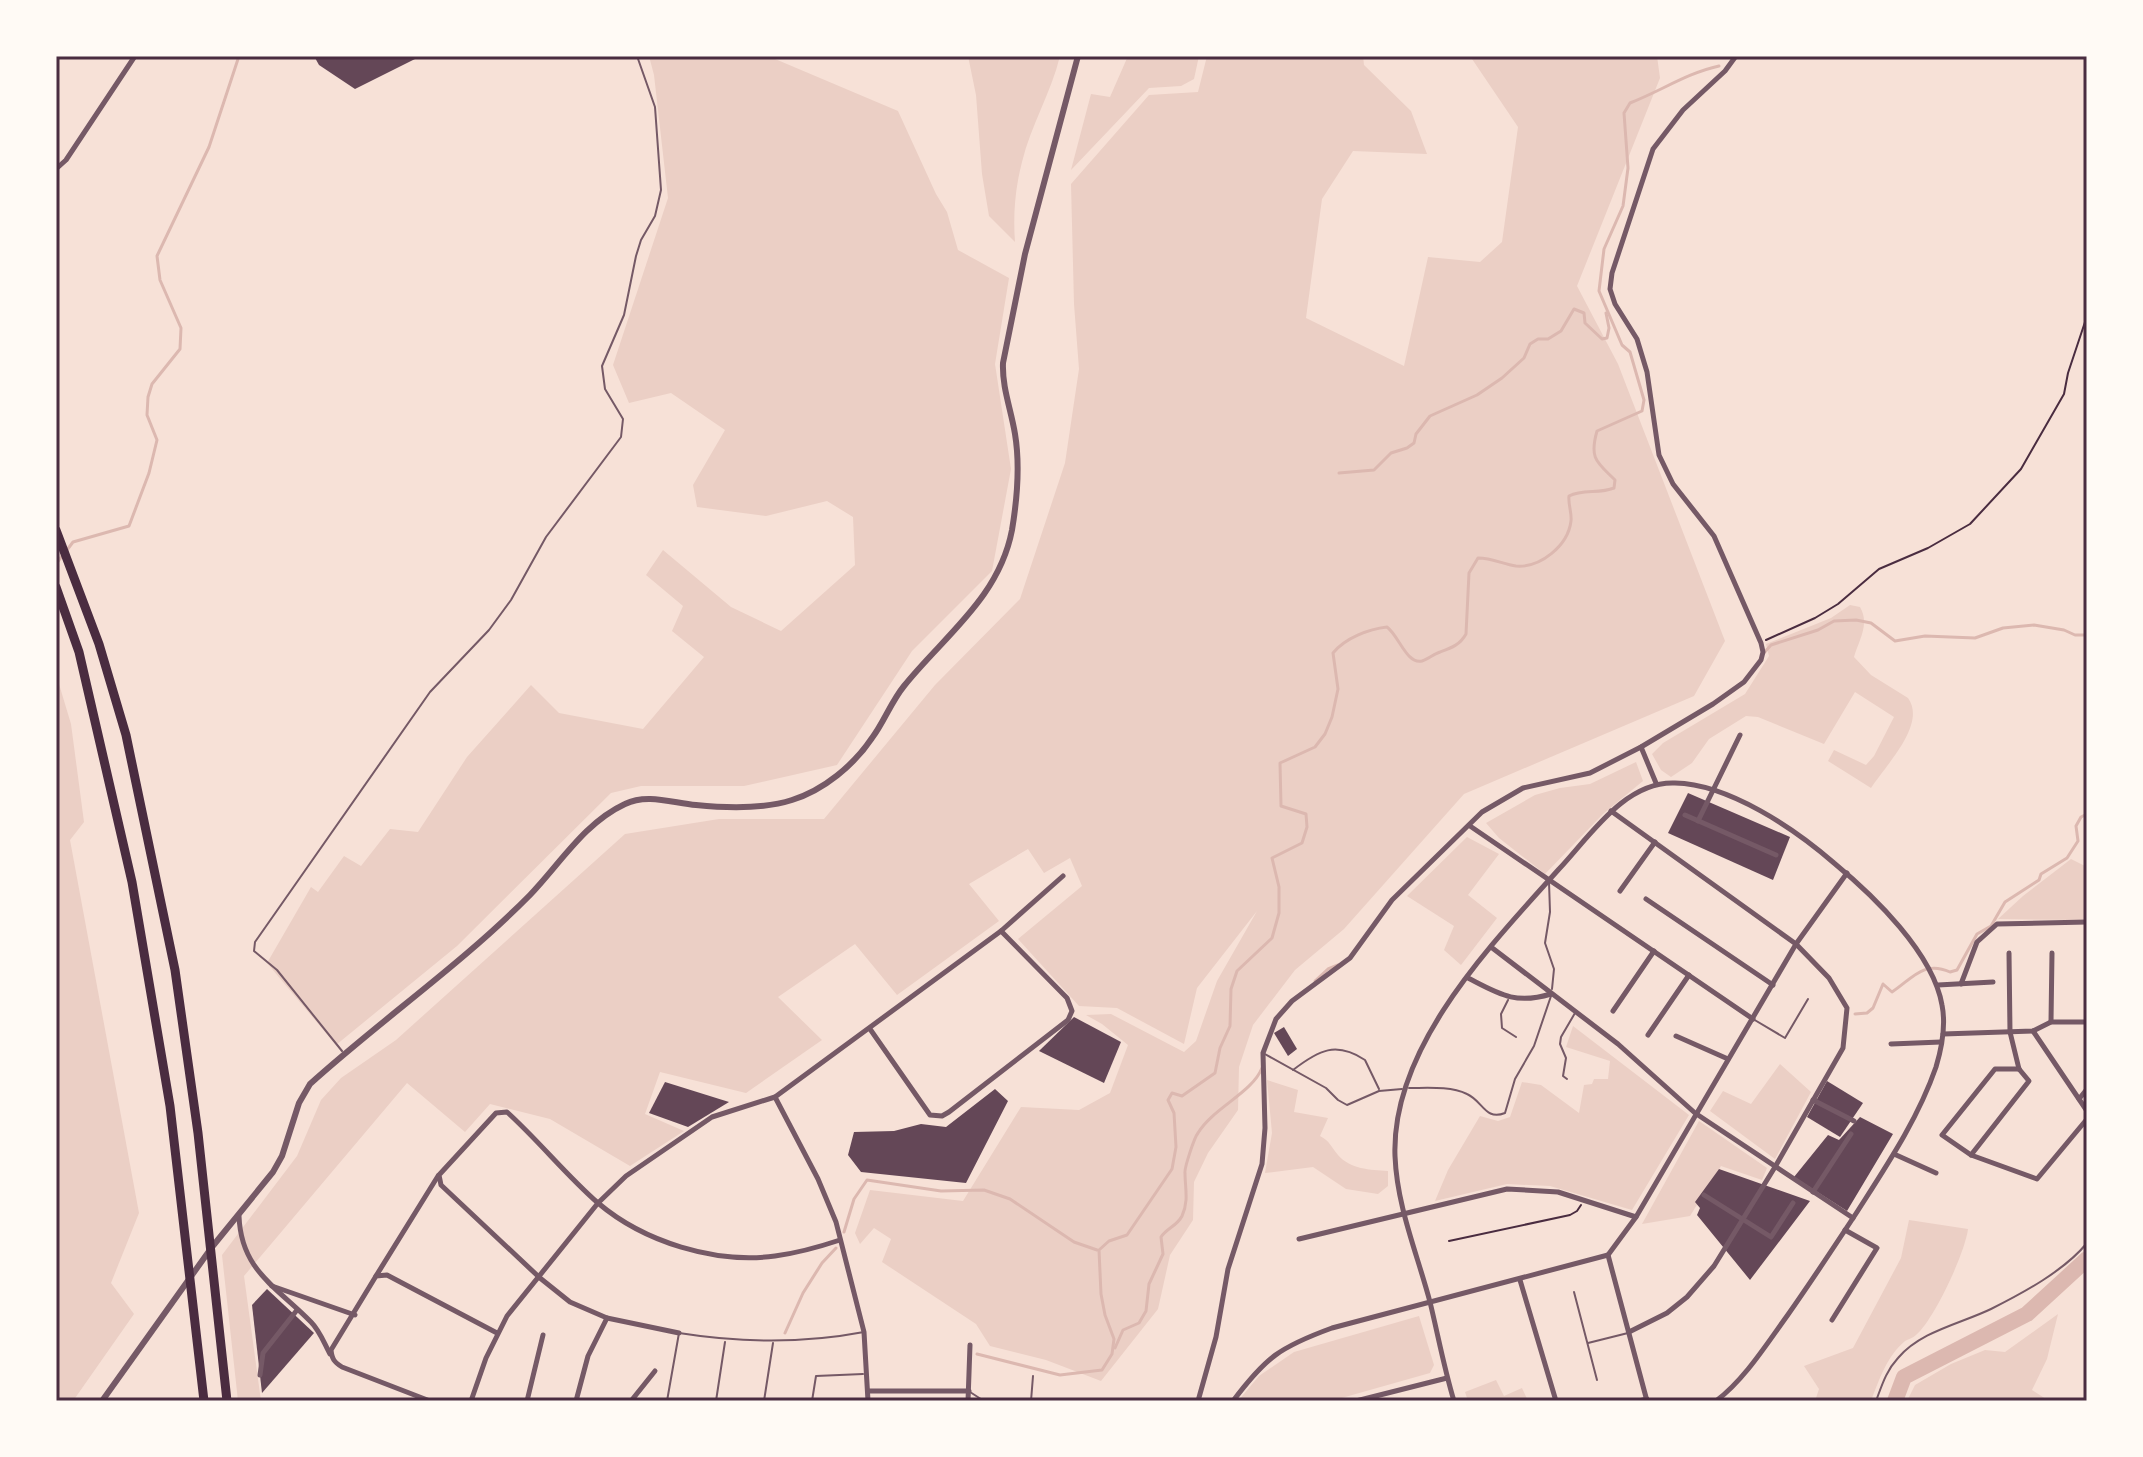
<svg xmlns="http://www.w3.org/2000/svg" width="2143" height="1457" font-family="'PT Sans',sans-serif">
<rect width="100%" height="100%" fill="#f7e1d7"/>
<g fill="#ebcfc5">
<path d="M649,56h119l130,55 38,83 11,18 11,38 51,28 -14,86 16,105 -19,102 -80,80 -75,114 -93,21h-103l-30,7 -154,153 -121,99 -69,-82 44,-76 7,5 26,-36 17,10 29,-37 28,3 49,-75 64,-72 28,28 84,16 61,-72 -32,-26 11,-25 -37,-31 17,-25 68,57 50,24 74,-66 -2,-48 -26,-16 -61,15 -69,-9 -4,-22 32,-55 -54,-37 -42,10 -16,-38 55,-167 -14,-123z"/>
<path d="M968,56h92c-9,37 -29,69 -38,106 -7,27 -9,53 -7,80l-26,-26 -7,-42 -6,-79z"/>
<path d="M1128,56h71l-5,23 -13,7 -32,2 -78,82 20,-76 19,3z"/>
<path d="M1207,56h156l1,9 47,46 16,43 -74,-3 -31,48 -16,119 98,48 24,-109 52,5 22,-20 16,-115 -48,-71h187l3,22 -83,208 41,78 107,277 -31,55 -230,98 -120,135 -49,41 -42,55 -14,42 -1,43 -30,43 -14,29 -1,38 -23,35 -12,54 -57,72 -55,-21 -56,-14 -14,-22 -94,-62 9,-23 -17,-11 -14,16 -5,-11 15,-43 93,11 58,-94 58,3 31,-17 18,-48 -26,-21 -16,-9 25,-1 73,38 12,-11 21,-60 40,-70 -60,77 -13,56 -67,-36 -38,-2 -61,-67 64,-53 -12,-28 -26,15 -16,-24 -59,35 30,37 -102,74 -42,-51 -77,53 44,43 -76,53 -86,-21 -15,42 39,17 -54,35 -80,-47 -60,-15 -25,28 -58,-49 -163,193 17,125h-23l-16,-146 75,-99 24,-56 20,-22 55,-38 229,-206 94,-15h105l111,-134 85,-86 45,-136 14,-94 -5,-65 -3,-120 78,-89 49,-3z"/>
<path d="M1850,605l10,2c10,17 -1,33 -6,50l17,18 37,23c19,26 -22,67 -37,90l-43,-27 6,-11 32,15 8,-9 20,-39 -39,-25 -31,52 -66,-27 -12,-1 -37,23 -17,24 -21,14 -10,-7 -9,-16 11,-11 82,-49 24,-38 -3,-12 65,-26z"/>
<path d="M56,674l15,50 13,98 -14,18 69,373 -28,70 23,31 -61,87h-17z"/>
<path d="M1636,762l7,19 -40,33 -58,60 -46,-36 -13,-15 49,-28 25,-7 30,-4z"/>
<path d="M1467,837l32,17 -31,41 29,23 -36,47 -17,-15 10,-24 -47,-30z"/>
<path d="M2071,859l16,8v53l-89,-1 25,-23z"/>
<path d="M1573,1026l116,89 -57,95 -82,-24 -43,-2 -72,17 13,-31 32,-54 18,5 12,-4 12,-35 19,3 38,28 5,-28 8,-1 2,-5h14l2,-18 -44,-14z"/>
<path d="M1780,1064l31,28 -36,67 -65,-48 13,-20 28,13z"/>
<path d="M1267,1080l31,10 -4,22 34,6 -8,18c10,5 11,11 18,19 12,14 32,15 50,16v15l-10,8 -32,-5 -33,-22 -48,6 7,-40z"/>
<path d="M1699,1121l68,47 -5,12 -41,-14 -31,50 -48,8z"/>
<path d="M1909,1220l59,9c-3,24 -34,91 -52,106 -3,3 -8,4 -11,6 -18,15 -26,39 -34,60h-56l4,-12 -15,-23 49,-18 48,-90z"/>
<path d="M2058,1314l-11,45 -15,31 17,11h-142l8,-16 36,-21 34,-14 20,2z"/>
<path d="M1419,1316l15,49 -4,8 -99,28h-93l21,-25 35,-24z"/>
<path d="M1496,1380l8,16 18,-8 6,13h-60l-3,-9z"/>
</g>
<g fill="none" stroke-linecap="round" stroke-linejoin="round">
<g stroke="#dcb8b0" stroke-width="3">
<path d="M1339,473l35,-3 17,-17 16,-5 7,-5 2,-9 14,-18 47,-21 25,-17 22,-20 6,-14 8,-5h10l13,-8 13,-22 10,4 1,10 17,16 5,-1 2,-10 -3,-15"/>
<path d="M67,550l6,-8 56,-16 20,-53 8,-33 -10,-25 1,-18 4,-13 28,-35 1,-21 -21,-48 -3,-24 52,-109 30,-91"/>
<path d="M56,564l6,-8"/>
<path d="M1763,654l8,-9 47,-15 16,-9 22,-1 15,3 24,18 30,-5 50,2 28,-10 31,-3 30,5 11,5h12"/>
<path d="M1315,981l13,-12 10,-4"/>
<path d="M1855,1014l12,-1 6,-5 10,-24 9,8c20,-13 31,-32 58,-20l7,-2 20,-36 14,-8 14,-24 34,-22 2,-6 26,-16 11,-17 -2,-15 5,-9 6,-3"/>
<path d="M844,1232l10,-33 13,-19 74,11 43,-1 26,9 64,43 23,8"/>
<path d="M785,1333l18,-40 19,-30 14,-15"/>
<path d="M1115,1348l8,-18 16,-7 7,-12 3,-27 14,-30 -2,-17c6,-9 16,-11 21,-21 7,-15 3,-28 3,-43 -1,-4 9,-35 13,-40 15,-25 54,-40 64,-65"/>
<path d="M977,1354l83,21 42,-5 10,-16 2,-15 -9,-24 -4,-21 -2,-44 10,-9 18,-6 45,-66 4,-22 -2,-34 -6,-13 4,-7 10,3 33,-23 5,-25 10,-22 1,-37 6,-18 35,-33 7,-25v-26l-7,-29 30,-15 5,-16 -1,-13 -25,-8 -1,-43 35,-16 10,-13 7,-17 6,-28 -5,-36c12,-15 36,-24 54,-26 12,9 20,38 35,34 6,-2 12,-7 18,-9 11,-4 20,-7 26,-18l3,-61 9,-15c14,0 25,6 38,8 24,2 52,-20 55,-45 1,-8 -3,-16 -2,-25 14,-7 30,-2 45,-8l1,-8c-18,-18 -26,-21 -18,-49l45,-20 2,-11 -14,-48 -8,-7 -23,-54 5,-42 19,-43 5,-38 -4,-55 6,-10c31,-12 57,-30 89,-37"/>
</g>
<path stroke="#dcb8b0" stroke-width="16" d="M1895,1401l9,-24 123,-63 60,-55"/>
</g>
<g fill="#644757">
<path d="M314,56h107l-66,33 -36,-24z"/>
<path d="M1688,793l102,44 -17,43 -105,-47z"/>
<path d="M1074,1017l47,25 -17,41 -65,-32z"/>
<path d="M1284,1027l13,22 -9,7 -14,-23z"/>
<path d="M1827,1081l36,22 -23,34 -33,-20z"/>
<path d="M665,1082l64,20 -41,25 -39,-14z"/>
<path d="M995,1089l13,12 -42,82 -105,-11 -13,-17 6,-23 40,-1 27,-7 25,3z"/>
<path d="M1860,1117l33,17 -46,77 -53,-34 34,-42 11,5z"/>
<path d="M1719,1169l91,32 -60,79 -53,-65 3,-7 -5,-6z"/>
<path d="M267,1289l47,44 -52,60 -10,-88z"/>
</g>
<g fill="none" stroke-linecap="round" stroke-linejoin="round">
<g stroke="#4a2c40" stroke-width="2">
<path d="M1766,640l49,-22 23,-14 41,-35 49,-21 42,-24 51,-55 43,-75 4,-21 19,-57"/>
<path d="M1449,1241l121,-26 7,-4 4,-6"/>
</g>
<g stroke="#755966" stroke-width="2">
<path d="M1549,882l1,30 -5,31 9,26 -2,20"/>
<path d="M1508,1000l-7,14 1,14 14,9"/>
<path d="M1753,1019l32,19 23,-39"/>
<path d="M342,1051l-65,-81 -23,-19 1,-9 175,-250 59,-62 22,-30 35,-63 75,-100 2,-18 -18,-30 -3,-23 22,-51 12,-59 5,-16 14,-24 6,-26 -6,-83 -18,-51"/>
<path d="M1263,1053l63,35 12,12 9,5 32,-14 23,-2"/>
<path d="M1293,1070c26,-20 43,-29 72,-10l14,29"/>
<path d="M1567,1079l-4,-3 3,-18 -6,-14 1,-7 14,-24"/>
<path d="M1409,1088c19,0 41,-2 58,6 16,7 18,27 38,19l10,-34 19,-33 17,-50"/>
<path d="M1574,1292l23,88"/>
<path d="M1588,1343l40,-10"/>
<path d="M970,1392l14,9"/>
<path d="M667,1401l12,-68c63,10 122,11 185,-1"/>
<path d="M716,1401l9,-59"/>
<path d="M764,1401l9,-58"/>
<path d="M812,1401l4,-25 47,-2"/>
<path d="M1031,1401l2,-25"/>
<path d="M1876,1401c6,-16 10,-30 22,-43 23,-27 62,-34 93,-49 32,-16 73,-38 96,-66"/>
</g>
<g stroke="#755966" stroke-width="5">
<path d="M56,169l10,-9 69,-104"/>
<path d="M1641,747l15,36"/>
<path d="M1611,811l185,133 33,34 18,30 -4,40 -68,119 -61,99 -27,31 -20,16 -38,19"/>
<path d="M1685,815l91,40"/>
<path d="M1698,821l42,-86"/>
<path d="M1470,826l283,193"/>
<path d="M1620,891l35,-49"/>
<path d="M1646,899l127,86"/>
<path d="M1491,947l127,97 77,69 158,105"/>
<path d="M2009,953l1,79 9,37"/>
<path d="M1468,978c31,16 47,27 83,16"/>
<path d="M1961,984l16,-42 20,-18 90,-2"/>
<path d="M1938,985l55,-3"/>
<path d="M1613,1011l41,-60"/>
<path d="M2051,1022l1,-69"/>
<path d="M870,1029l60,86 12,1 7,-4 119,-92 4,-9 -5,-13 -66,-67"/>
<path d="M2033,1031l54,80"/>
<path d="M1943,1034l90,-3 18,-9h36"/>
<path d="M1648,1035l41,-60"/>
<path d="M1676,1036l52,23"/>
<path d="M1891,1044l50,-2"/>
<path d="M2019,1069h-24l-53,66 29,20 66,24 50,-60"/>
<path d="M775,1097l43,82 18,43 28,110 4,69"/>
<path d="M2079,1099l8,-10"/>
<path d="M1813,1100l41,21"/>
<path d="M1894,1154l42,19"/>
<path d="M1971,1155l58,-74 -10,-12"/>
<path d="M1813,1192l38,-58"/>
<path d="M1704,1195l67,42 22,-34"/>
<path d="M239,1216c2,55 38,71 72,106 9,9 13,21 19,32"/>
<path d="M1299,1239l208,-50 51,3 78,25"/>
<path d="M1608,1255l28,-38 160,-273 51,-71"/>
<path d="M376,1276l62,-100"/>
<path d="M1520,1280l36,121"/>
<path d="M272,1286l83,29"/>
<path d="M1832,1320l45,-72 -32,-18"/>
<path d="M679,1333l-72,-15 -37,-16 -30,-24 -99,-93 -2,-10 57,-62 11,-1c32,29 59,63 91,91 46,39 117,61 177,53 23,-3 44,-9 65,-16"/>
<path d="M260,1375l3,-22 34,-43"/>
<path d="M869,1391h100"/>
<path d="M430,1401l-88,-34c-8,-5 -10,-8 -11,-17l45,-74 11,-1 110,58"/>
<path d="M471,1401l15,-43 21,-42 91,-113 28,-27 86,-59 63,-20 226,-166 62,-55"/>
<path d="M527,1401l16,-66"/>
<path d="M576,1401l12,-45 19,-38"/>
<path d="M631,1401l24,-30"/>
<path d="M968,1401l2,-56"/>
<path d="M1198,1401l18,-64 12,-68 34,-105 3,-36 -2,-75 13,-34 16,-18 58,-43 42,-58 90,-88 41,-24 67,-15 51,-26 72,-43 31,-22 17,-22 2,-8 -2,-9 -47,-107 -41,-52 -14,-29 -12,-83 -10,-33 -22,-35 -5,-15 2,-16 41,-124 30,-39 42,-39 11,-15"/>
<path d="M1233,1401c33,-44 47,-54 99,-73l276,-73 39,146"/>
<path d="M1356,1401l91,-23"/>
<path d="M1454,1401c-10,-33 -16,-66 -24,-99 -13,-49 -33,-95 -35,-146 -4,-109 96,-211 164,-287 31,-33 66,-88 116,-86 54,1 120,46 159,80 40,33 99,90 108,142 4,20 0,42 -6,62 -18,52 -49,98 -79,145 -23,35 -46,70 -70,104 -21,29 -43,64 -71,85"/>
<path d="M1639,1401l8,-2"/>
</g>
<path stroke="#755966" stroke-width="6" d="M102,1401l110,-154 61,-75 9,-16 17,-53 11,-19c72,-65 152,-120 220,-189 30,-31 54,-72 95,-91 22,-11 48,-1 71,1 30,3 68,4 96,-5 32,-10 62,-35 80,-62 12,-16 19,-36 32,-52 40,-50 95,-88 108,-156 5,-30 8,-66 3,-96 -4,-25 -13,-46 -12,-71l22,-109 53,-198"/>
<g stroke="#4a2c40" stroke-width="9">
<path d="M56,530l43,114 27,91 49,235 23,163 29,268"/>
<path d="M56,587l23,65 53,230 38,224 34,295"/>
</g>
</g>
<rect width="2143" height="1457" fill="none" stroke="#fffaf5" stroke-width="116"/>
<rect x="58" y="58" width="2027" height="1341" fill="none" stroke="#4a2c40" stroke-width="3"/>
</svg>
